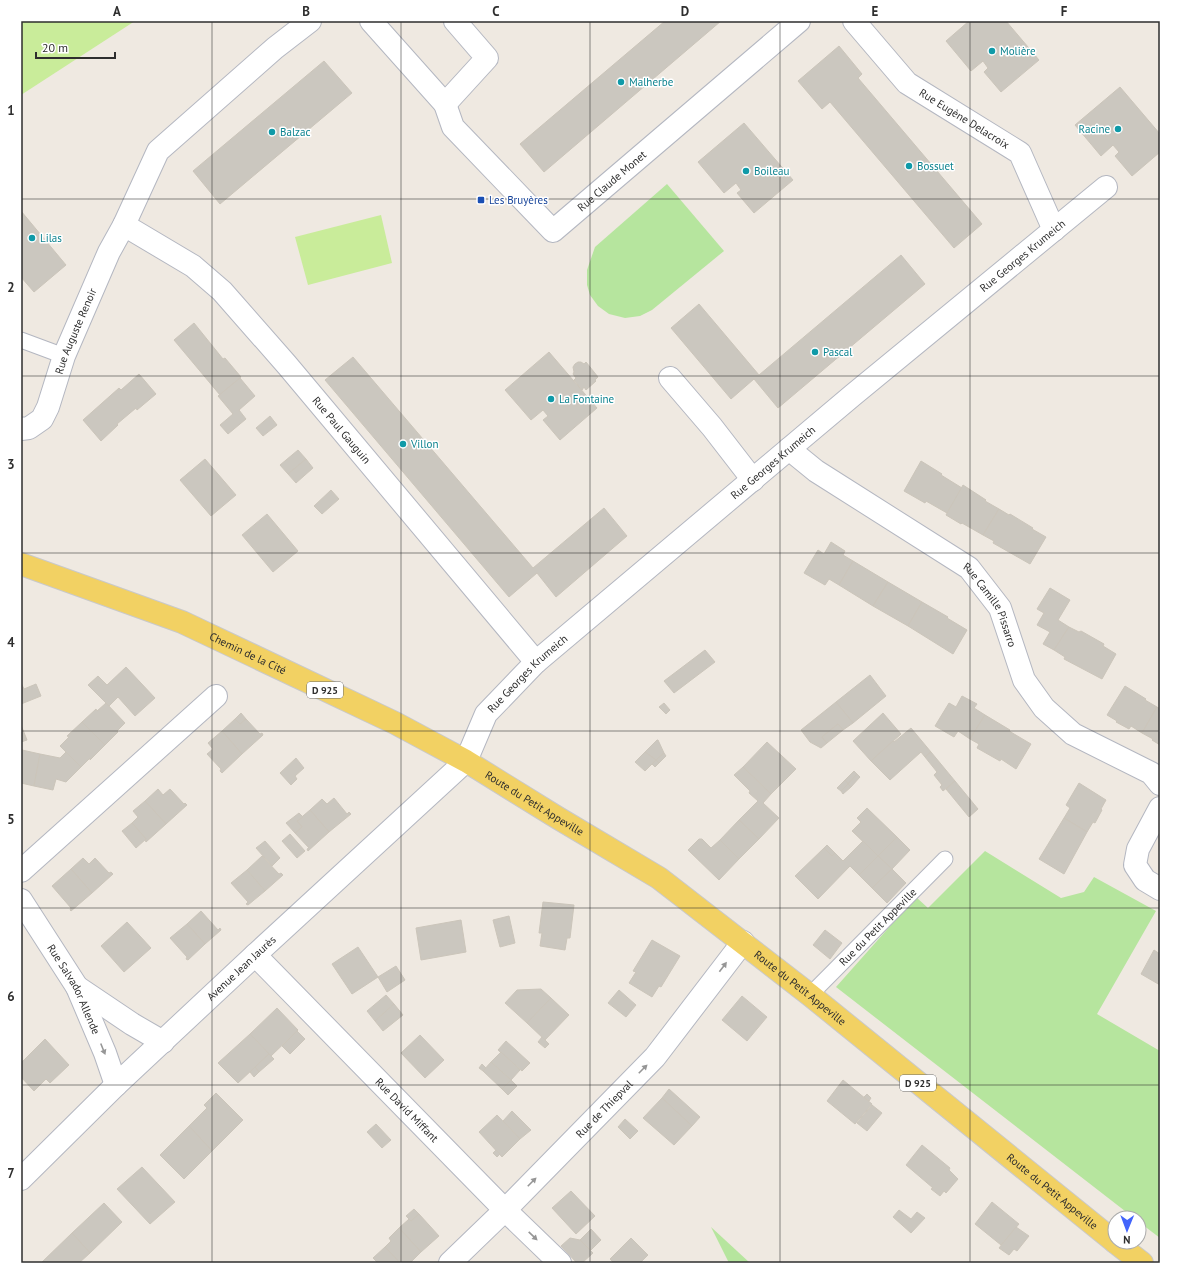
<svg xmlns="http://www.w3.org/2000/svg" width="1181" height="1284" font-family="'PT Sans',sans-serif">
<rect width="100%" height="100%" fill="#efe9e1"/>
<g fill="#b6e59e">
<path d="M667,184l57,67 -72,59 -12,6 -15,2 -16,-4 -11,-8 -8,-11 -3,-10v-15l8,-23z"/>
<path d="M985,851l76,47 23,-6 10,-15 62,34 -59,103 63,37v187l-21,-16v-4h-5l-298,-231 80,-90 12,11z"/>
<path d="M711,1227l39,36h-21z"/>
</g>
<g fill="#c9ec9a">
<path d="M21,21h114l-114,74z"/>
<path d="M381,215l11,48 -84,22 -13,-48z"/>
</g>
<g fill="#cbc7bf" stroke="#cbc5ba">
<path d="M665,21h56l-177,151 -24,-28z"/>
<path d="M969,21h37l33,39 -38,32 -17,-20 4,-4 -5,-7 -12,10 -25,-30z"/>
<path d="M839,46l23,28 -4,4 124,146 -28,24 -124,-146 -8,7 -24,-28z"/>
<path d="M324,61l28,32 -132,111 -27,-33z"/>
<path d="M1120,87l40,47v18l-28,24 -17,-20 4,-4 -6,-7 -12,11 -26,-31z"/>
<path d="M744,123l49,57 -39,33 -17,-20 4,-3 -5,-7 -12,10 -26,-31z"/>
<path d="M21,211l45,54 -32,27 -13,-15z"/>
<path d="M901,255l24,29 -147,124 -24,-29 -23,20 -60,-71 28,-24 60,71z"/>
<path d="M194,323l29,36 2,-1 16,19 -21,18 -46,-55z"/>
<path d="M549,352l48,56 -37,32 -17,-20 5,-4 -5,-6 -12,10 -26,-30z"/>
<path d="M353,357l180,211 71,-60 23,28 -71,61 -19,-24 -28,24 -184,-217z"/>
<path d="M578,362h3l3,2 2,-2 12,15 -3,3 1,1 -10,9 -2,-3 -2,3 -8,-10 2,-2 -3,-4 1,-2 -1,-5 2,-3z"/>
<path d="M139,374l17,20 -19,16 -1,-2 -19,16 1,1 -17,16 -18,-21 36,-32 2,2z"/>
<path d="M240,378l15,18 -16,14 7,9 -18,15 -8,-9 13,-11 -15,-18z"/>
<path d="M270,416l7,9 -14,11 -7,-8z"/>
<path d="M298,450l8,9 -18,15 -8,-9z"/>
<path d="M205,459l31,36 -25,21 -31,-36z"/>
<path d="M306,459l7,9 -17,15 -8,-9z"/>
<path d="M921,461l21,13 -1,1 21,13 -15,25 -21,-12 -1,2 -21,-12z"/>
<path d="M963,485l23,15 -1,1 14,8 -16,26 -21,-12 -1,1 -15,-9z"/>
<path d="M331,490l8,9 -17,15 -8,-8z"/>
<path d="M999,509l10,6 1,-1 23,14 -1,1 14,8 -16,27 -37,-21 1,-2 -11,-6z"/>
<path d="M267,514l31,37 -25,21 -31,-37z"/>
<path d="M831,542l14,9 -2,4 10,6 -14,24 -10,-6 -4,6 -21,-12 14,-23 6,4z"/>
<path d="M853,561l35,21 -15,24 -34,-21z"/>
<path d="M888,582l34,20 -14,24 -35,-20z"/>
<path d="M1050,588l20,12 -12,20 11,7 -15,23 -11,-6 7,-12 -13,-7 7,-12 -7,-4z"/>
<path d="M922,602l26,15 -1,1 20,12 -14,24 -45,-28z"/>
<path d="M1069,627l10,5 2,-1 23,13 -1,2 13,8 -14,25 -38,-20 1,-2 -11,-7z"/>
<path d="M705,650l10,12 -41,31 -10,-12z"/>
<path d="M126,667l29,31 -20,18 -17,-19 -9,9 -21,-21 10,-9 9,9z"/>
<path d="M870,675l16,21 -33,27 -17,-21z"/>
<path d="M21,683l3,6 12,-5 5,12 -20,8z"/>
<path d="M1125,686l21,13 -1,1 12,7 -15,26 -11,-7 -2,3 -13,-7 1,-1 -10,-6z"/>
<path d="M962,696l15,8 -3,4 11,7 -15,24 -12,-8 -4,6 -19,-11 14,-23 7,4z"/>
<path d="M836,702l17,21 -10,7 -5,-6 -16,13 5,6 -6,5 -11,-6 -9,-12z"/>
<path d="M106,703l19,20 -8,8 1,1 -13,13 -23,-23 14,-13 1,2z"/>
<path d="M664,703l6,7 -4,4 -7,-7z"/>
<path d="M1157,707l3,2v36l-8,-5 1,-1 -11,-6z"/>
<path d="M241,713l5,6 -6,5 -5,-5z"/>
<path d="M883,713l18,21 -30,27 -18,-20z"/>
<path d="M985,715l25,15 -1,1 22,13 -15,25 -15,-10 -1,2 -23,-13 2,-4 -9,-5z"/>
<path d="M235,719l5,5 6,-5 14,15 2,-1 1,2 -21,19 -20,-23z"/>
<path d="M82,722l23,23 -15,15v-2l-9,9 -21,-21 9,-9 -2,-1z"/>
<path d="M838,724l5,6 -16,13 -5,-6z"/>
<path d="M21,725l6,15 -6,2z"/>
<path d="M911,728l20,24 -6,5 -4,-5 -31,28 -19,-19 22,-20 1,1z"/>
<path d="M222,731l20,23 -20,19 -2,-2 1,-2 -14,-15 6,-5 -5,-6z"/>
<path d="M657,740h1l6,13 -8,7 -11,-8z"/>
<path d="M767,742l29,27 -25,25 -28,-27z"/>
<path d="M21,747l1,3 18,4 -6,32 -13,-3z"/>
<path d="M66,752l15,15 -15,15 -10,-3 -3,11 -19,-4 6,-32 20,4z"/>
<path d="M645,752l11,8 -11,11 -10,-9z"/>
<path d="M931,752l24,29 -12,10 -3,-4 2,-2 -8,-10 3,-3 -12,-15z"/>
<path d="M664,753l2,3 -7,7 -3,-3z"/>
<path d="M296,758l8,10 -9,8 2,3 -6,6 -11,-12z"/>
<path d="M656,760l3,3 -4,4 -3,-3z"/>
<path d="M743,767l28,27 -8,9 16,15 -20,21 -20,-19 19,-19 -9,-8 1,-2 -16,-16z"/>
<path d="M854,771l3,3 -9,10 -3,-4z"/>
<path d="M857,774l3,3 -9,10 -3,-3z"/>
<path d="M845,780l3,4 -7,7 -4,-3z"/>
<path d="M955,781l23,28 -9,8 -23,-28z"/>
<path d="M1079,783l27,17 -5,9 1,1 -7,13 -2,-1 -6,10 -23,-14 6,-10 -4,-3z"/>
<path d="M848,784l3,3 -8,7 -2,-3z"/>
<path d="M158,789l5,6 7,-6 14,15 1,-1 2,2 -21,19 -21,-23z"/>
<path d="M334,798l13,16 2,-2 2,2 -22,18 -19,-22 12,-11 5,5z"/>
<path d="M145,801l21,23 -20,18 -1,-2 1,-1 -14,-16 6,-6 -5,-6z"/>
<path d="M867,808l30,29 -19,19 -26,-25 9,-9 -4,-4z"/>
<path d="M310,810l19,22 -21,19 -1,-2 2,-1 -14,-15 7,-6 -5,-6z"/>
<path d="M299,813l4,4 -6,4 5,6 -7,6 -9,-10z"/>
<path d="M1064,818l23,14 -23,42 -25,-15z"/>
<path d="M739,820l20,19 -20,20 -19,-19z"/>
<path d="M132,823l14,16 -10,9 -14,-17z"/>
<path d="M290,834l15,17 -8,7 -15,-17z"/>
<path d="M897,837l13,13 -18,19 -14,-13z"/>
<path d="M699,839h3l9,9 9,-8 19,19 -20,21 -31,-30z"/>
<path d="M265,841l15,17 -8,8 -16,-18z"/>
<path d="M863,841l15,15 -19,19 -9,-9 -32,33 -23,-23 29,-28 8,8 3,-3 8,8z"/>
<path d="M827,845l8,8 -3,3 -8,-8z"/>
<path d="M262,856l17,18 2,-1 2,2 -18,16 -18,-21z"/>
<path d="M878,856l14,13 -20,19 -13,-13z"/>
<path d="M83,858l6,6 6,-6 14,15 2,-1 2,2 -21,19 -21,-24z"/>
<path d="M71,869l21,24 -21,18 -1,-1 1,-2 -19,-22z"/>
<path d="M892,869l14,14 -19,20 -15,-15z"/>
<path d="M247,870l18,21 -17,14 -2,-1 2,-2 -17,-19z"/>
<path d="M543,902l31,3 -4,33h-3l-2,12 -25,-4 2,-13h-3z"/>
<path d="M201,911l17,19 2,-2 1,2 -16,14 -18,-20z"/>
<path d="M509,916l6,27 -15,4 -7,-27z"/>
<path d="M461,920l5,32 -45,8 -5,-32z"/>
<path d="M127,922l24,26 -27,24 -23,-26z"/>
<path d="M187,924l18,20 -17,16 -2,-1 1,-2 -17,-19z"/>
<path d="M825,930l17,13 -12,16 -17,-14z"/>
<path d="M652,940l28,16 -19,31 -2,-1 -7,11 -23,-14 7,-11 -3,-1z"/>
<path d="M358,947l20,30 -26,17 -20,-30z"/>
<path d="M1154,950l6,4v31l-19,-11z"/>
<path d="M396,966l9,14 -18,12 -9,-15z"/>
<path d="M541,989l10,9 -24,25 -22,-20 12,-13z"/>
<path d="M619,990l17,15 -10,12 -18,-14z"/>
<path d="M386,995l8,9 -19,17 -8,-10z"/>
<path d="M742,996l25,21 -20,24 -25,-21z"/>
<path d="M551,998l18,17 -24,25 -18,-17z"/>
<path d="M394,1004l9,11 -20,16 -8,-10z"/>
<path d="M277,1008l21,22 -27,26 -21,-22z"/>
<path d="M297,1031l8,8 -15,15 -8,-8z"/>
<path d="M250,1034l19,20 -31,29 -20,-20z"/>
<path d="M420,1035l24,25 -19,18 -24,-25z"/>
<path d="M542,1037l7,7 -4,4 -7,-6z"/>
<path d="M45,1039l24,26 -19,18 -4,-4 -12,12 -13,-14v-14z"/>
<path d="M506,1041l24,22 -8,8 -24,-21z"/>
<path d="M501,1052l19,18 -9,10 -20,-18z"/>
<path d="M269,1054l5,5 -15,13 -4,-5z"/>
<path d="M491,1062l20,18 -9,9 -19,-18z"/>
<path d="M482,1064l4,4 -3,3 -4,-3z"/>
<path d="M255,1067l4,5 -5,5 -4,-5z"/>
<path d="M511,1080l6,6 -9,9 -6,-6z"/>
<path d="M843,1080l29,24 -17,20 -28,-23z"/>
<path d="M669,1089l31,28 -8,9 -30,-28z"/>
<path d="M216,1093l27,27 -31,31 -23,-25 18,-18 -3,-3z"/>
<path d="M867,1094l4,4 -2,3 -5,-4z"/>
<path d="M662,1098l30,28 -18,19 -31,-27z"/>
<path d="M872,1105l10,8 -15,18 -10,-8z"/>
<path d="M512,1111l19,19 -11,9 -17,-18z"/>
<path d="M497,1115l23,24 -18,18 -23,-25z"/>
<path d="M625,1119l13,12 -8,8 -12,-12z"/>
<path d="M376,1124l15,16 -9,8 -15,-16z"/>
<path d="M189,1126l23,25 -28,28 -24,-24z"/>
<path d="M922,1145l28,23 -1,2 9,9 -12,14 -2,-2 -4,5 -9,-7 2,-1 -27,-23z"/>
<path d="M496,1150l4,4 -3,3 -4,-4z"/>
<path d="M142,1167l33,35 -25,22 -33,-35z"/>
<path d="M571,1191l24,25 -19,18 -24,-26z"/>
<path d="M992,1202l27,22 -18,21 -26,-21z"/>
<path d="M104,1203l18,19 -32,31 -18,-20z"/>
<path d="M414,1209l5,5 -8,7 -5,-5z"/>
<path d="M899,1210l12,9 6,-7 8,6 -14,15 -18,-16z"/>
<path d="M419,1214l20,22 -18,16 -22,-24 10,-9 2,2z"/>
<path d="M1016,1227l13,9 -12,15 -3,-2 -5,6 -10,-7z"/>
<path d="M399,1228l22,24 -11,11h-10l-15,-16 6,-6 -2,-3z"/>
<path d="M591,1229l10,11 -10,10 -11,-10z"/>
<path d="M72,1233l18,20 -11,10h-38z"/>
<path d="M570,1238l10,2 13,13 -11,10h-5l-16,-17z"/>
<path d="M631,1238l17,17 -7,7 1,1h-28l-4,-4z"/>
<path d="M385,1247l15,16h-22l-5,-5z"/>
</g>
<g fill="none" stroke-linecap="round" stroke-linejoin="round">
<g stroke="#b4b7c1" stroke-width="17">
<g id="service">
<path d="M21,340l43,16"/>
<path id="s1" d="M810,995l135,-136"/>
</g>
</g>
<g stroke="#b4b7c1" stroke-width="24">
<g id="minor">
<path id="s2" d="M371,21l74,83 8,23 100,104 246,-210"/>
<path id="s3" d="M854,21l53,62 113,70 34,77"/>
<path d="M445,104l42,-46 -32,-37"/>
<path id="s4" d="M124,225l69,41 29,25 65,74 249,297"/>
<path d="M670,378l42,49 41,53"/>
<path id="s5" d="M21,429l8,-1 13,-9 6,-12 16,-51 45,-104 15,-27 34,-74 117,-103 35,-27"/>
<path id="s6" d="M789,449l27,22 153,97 31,40 24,72 20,28 29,26 78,39 9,11"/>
<path id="s7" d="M466,761l20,-47 50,-52 317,-267 253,-208"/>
<path d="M1160,808l-22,41 -3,16 10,15 15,9"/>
<path d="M21,871l195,-175"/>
<path id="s8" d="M21,900l56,87 28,66 11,32"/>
<path id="s9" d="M255,955l250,255 55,53"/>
<path d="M77,987l55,37 31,18"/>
<path id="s10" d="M450,1263l55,-53 150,-153 88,-115"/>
</g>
</g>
<g stroke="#b4b7c1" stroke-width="24">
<g id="tertiary">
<path id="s11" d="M21,1179l95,-94 139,-130 211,-194"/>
</g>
</g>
<g stroke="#c9c9c9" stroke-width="24">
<g id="primary">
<path id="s12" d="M21,564l161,58 213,101 71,38 92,57 101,60 151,117 305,247"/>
<path d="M1115,1242l27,21"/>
</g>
</g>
<use href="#service" stroke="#fff" stroke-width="15"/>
<use href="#minor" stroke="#fff" stroke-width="22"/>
<use href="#tertiary" stroke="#fff" stroke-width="22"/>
<use href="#primary" stroke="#f2d163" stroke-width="22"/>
</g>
<defs><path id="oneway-solid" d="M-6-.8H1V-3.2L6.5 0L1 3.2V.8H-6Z"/></defs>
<g fill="#969696">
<use href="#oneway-solid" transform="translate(723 967) rotate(-53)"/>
<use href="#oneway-solid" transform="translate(103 1049) rotate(68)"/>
<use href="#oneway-solid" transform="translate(643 1069) rotate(-45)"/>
<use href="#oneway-solid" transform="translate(532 1182) rotate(-45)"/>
<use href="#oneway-solid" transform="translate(533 1236) rotate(44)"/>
</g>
<path fill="none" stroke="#2e2e2e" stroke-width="1" stroke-opacity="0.55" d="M212,21v1242M401,21v1242M590,21v1242M780,21v1242M970,21v1242M21,199h1139M21,376h1139M21,553h1139M21,731h1139M21,908h1139M21,1085h1139"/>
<g fill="#0f9aa8" stroke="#fff" stroke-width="1.5">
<circle cx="992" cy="51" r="4"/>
<circle cx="621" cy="82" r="4"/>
<circle cx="1118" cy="129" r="4"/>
<circle cx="272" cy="132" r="4"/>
<circle cx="909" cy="166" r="4"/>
<circle cx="746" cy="171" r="4"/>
<circle cx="32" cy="238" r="4"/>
<circle cx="815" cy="352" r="4"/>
<circle cx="551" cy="399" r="4"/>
<circle cx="403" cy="444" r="4"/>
</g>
<rect fill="#1a4fb4" stroke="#fff" stroke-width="1.5" x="477" y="196" width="8" height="8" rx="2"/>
<g text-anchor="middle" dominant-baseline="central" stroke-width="3" stroke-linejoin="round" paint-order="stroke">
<g fill="#fff" stroke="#6d6d6d" stroke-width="1">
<rect x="307" y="682" width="36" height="16" rx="3"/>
<rect x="900" y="1075" width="36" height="16" rx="3"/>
</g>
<g font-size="10" font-weight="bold" fill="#2e2e2e">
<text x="325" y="690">D 925</text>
<text x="918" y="1083">D 925</text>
</g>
<g font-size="11" fill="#0d838f" stroke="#fff" text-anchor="start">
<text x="1000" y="51">Molière</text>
<text x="629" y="82">Malherbe</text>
<text x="1110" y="129" text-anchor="end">Racine</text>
<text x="280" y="132">Balzac</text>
<text x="917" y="166">Bossuet</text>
<text x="754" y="171">Boileau</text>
<text x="40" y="238">Lilas</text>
<text x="823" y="352">Pascal</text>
<text x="559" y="399">La Fontaine</text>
<text x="411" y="444">Villon</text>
</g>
<g font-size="11" fill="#2e2e2e" stroke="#fff">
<text stroke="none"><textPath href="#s3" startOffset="149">Rue Eugène Delacroix</textPath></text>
<text stroke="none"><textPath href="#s2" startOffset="357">Rue Claude Monet</textPath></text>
<text stroke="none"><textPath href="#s7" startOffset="757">Rue Georges Krumeich</textPath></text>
<text stroke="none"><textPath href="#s5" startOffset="118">Rue Auguste Renoir</textPath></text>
<text stroke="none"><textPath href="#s4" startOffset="302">Rue Paul Gauguin</textPath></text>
<text stroke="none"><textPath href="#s7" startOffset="433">Rue Georges Krumeich</textPath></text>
<text stroke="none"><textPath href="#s6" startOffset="259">Rue Camille Pissarro</textPath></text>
<text stroke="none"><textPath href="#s12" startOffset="244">Chemin de la Cité</textPath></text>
<text stroke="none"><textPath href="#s7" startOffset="109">Rue Georges Krumeich</textPath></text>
<text stroke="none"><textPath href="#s12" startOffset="568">Route du Petit Appeville</textPath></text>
<text stroke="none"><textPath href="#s1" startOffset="96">Rue du Petit Appeville</textPath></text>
<text stroke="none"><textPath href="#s11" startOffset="305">Avenue Jean Jaurès</textPath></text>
<text stroke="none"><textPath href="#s12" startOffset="892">Route du Petit Appeville</textPath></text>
<text stroke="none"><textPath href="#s8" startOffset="104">Rue Salvador Allende</textPath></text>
<text stroke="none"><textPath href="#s10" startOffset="218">Rue de Thiepval</textPath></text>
<text stroke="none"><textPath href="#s9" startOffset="217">Rue David Miffant</textPath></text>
<text stroke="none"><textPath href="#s12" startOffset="1216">Route du Petit Appeville</textPath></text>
</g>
<g font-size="11" fill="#164399" stroke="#fff" text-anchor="start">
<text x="489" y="200">Les Bruyères</text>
</g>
</g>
<rect width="1181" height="1284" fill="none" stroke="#ffffff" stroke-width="44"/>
<g transform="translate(1127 1230) rotate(181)"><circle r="19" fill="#ffffff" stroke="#ababab"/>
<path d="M0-3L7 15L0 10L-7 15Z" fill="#4264fb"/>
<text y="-6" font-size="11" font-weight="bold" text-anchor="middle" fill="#2e2e2e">N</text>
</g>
<path d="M36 52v6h79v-6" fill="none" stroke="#2e2e2e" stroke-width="2"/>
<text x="42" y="52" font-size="12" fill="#2e2e2e" stroke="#ffffff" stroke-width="3" paint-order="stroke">20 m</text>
<rect x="22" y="22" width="1137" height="1240" fill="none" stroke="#2e2e2e" stroke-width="1.5"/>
<g font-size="13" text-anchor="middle" font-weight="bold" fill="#2e2e2e">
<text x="117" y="16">A</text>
<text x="306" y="16">B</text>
<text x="496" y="16">C</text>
<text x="685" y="16">D</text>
<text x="875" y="16">E</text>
<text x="1064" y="16">F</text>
<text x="11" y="115">1</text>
<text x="11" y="292">2</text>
<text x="11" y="469">3</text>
<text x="11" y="647">4</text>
<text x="11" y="824">5</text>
<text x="11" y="1001">6</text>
<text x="11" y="1178">7</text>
</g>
</svg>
